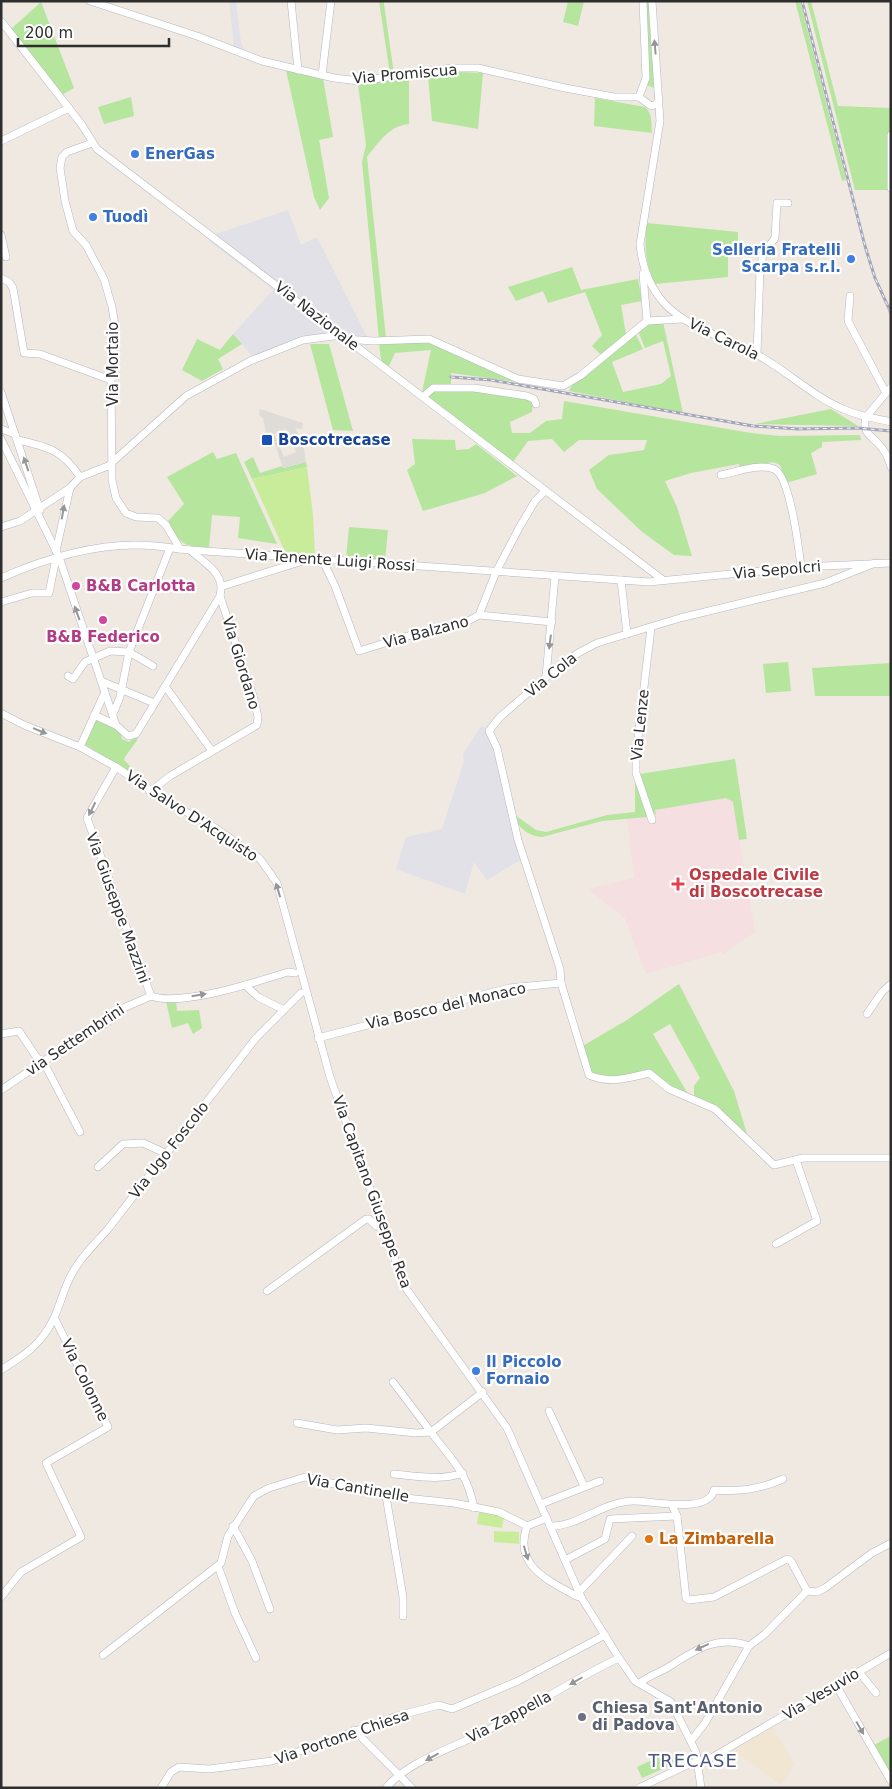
<svg xmlns="http://www.w3.org/2000/svg" width="892" height="1789" font-family="'DejaVu Sans',sans-serif">
<rect width="100%" height="100%" fill="#efe9e1"/>
<g fill="#e3e1e8">
<path d="M229,1h7l5,42 5,9 -12,-5z"/>
<path d="M288,210l13,35 16,-8 50,100 -60,-2 -55,21 -19,-22 40,-44 -65,-50 7,-6z"/>
<path d="M481,726l6,2 7,22 28,109 -35,21 -13,-18 -9,32 -69,-25 10,-32 36,-8 22,-68 -1,-7z"/>
</g>
<path fill="#f0e6d1" d="M772,1727l22,37 -13,21 -49,-35z"/>
<path fill="#f5dfe0" d="M726,798l7,4 22,130 -32,22 -2,-2 -75,22 -21,-56 -37,-29 46,-11 -7,-59 28,-4v-5z"/>
<g fill="#b6e59e">
<path d="M379,1h5v3l10,70h-4z"/>
<path d="M568,1h16l-6,25 -15,-4z"/>
<path d="M645,1h4l6,87 -9,-3z"/>
<path d="M795,1h5l46,179 -4,1z"/>
<path d="M807,1h4l27,105 52,2 -2,82h-33z"/>
<path d="M41,2l33,86 -12,7 -51,-66z"/>
<path d="M286,70l37,8 10,59 -14,3 10,58 -9,12 -6,-13z"/>
<path d="M459,72l24,1 -5,56 -46,-8 -4,-45z"/>
<path d="M409,78v46c-19,1 -31,19 -42,33l19,181 -7,1 -17,-177 4,-17 -8,-61z"/>
<path d="M131,97l3,19 -30,8 -6,-17z"/>
<path d="M595,98l50,9c8,7 6,16 7,26l-58,-7z"/>
<path d="M647,223l91,9v12h-10v33l-73,7c-10,-20 -11,-39 -8,-61z"/>
<path d="M572,267l9,23 57,-11 4,22 -21,4 5,29 -24,22 -10,-10 10,-11 -17,-43 -37,11 -5,-12 -27,10 -8,-14z"/>
<path d="M663,322l20,91 -114,-22 3,-6 63,-52 8,16 -31,13 11,30 38,-8 10,-8 -8,-35 -18,7 -7,-17 10,-6z"/>
<path d="M233,334l9,10 -24,15 5,10 -21,12 -20,-11 15,-31 23,11z"/>
<path d="M429,340l89,42 -67,-9v13h-20l-9,6 9,-42 -36,3 -6,13 -8,-5 -2,-18z"/>
<path d="M310,344h19l24,87 -20,-1z"/>
<path d="M438,390h36l55,8 4,4 -1,10 -22,10 2,11h18l16,-12 16,-2 2,-18 187,32 29,3 80,-1 1,5 -39,2v5l-11,6 6,21 -31,9 -6,-18 -7,-3 -33,6 -1,-4 -48,9 -26,8 12,26 15,49 -18,-1 -33,-24 -44,-42 -8,-19 20,-15 35,-5 3,-10h-68l-15,12 -12,-13 -24,2 -15,21 -84,-65 2,-5z"/>
<path d="M831,409l27,17 -103,-2z"/>
<path d="M412,439l43,1 1,10 13,-1 7,-5 41,32 -32,17 -62,18 -16,-41 8,-6z"/>
<path d="M213,452l4,7 19,-6 41,91 -39,-6 2,-21 -28,-2 -3,33c-27,-2 -28,-3 -41,-27l16,-17 -17,-27z"/>
<path d="M253,457l7,16 22,-7 1,2 23,-6 1,5 -55,12 -8,-17z"/>
<path d="M349,527l39,3 -3,31 -39,-2z"/>
<path d="M788,662l3,29 -25,2 -3,-29z"/>
<path d="M891,663v33h-76l-3,-28z"/>
<path d="M96,720l24,11 2,8 7,3 6,-5 3,2 -13,18 -1,3 8,8 -3,4 -45,-28z"/>
<path d="M735,759l12,80 -8,1 -6,-38 -7,-4 -71,12 1,5 -4,-4 -12,-37z"/>
<path d="M635,777l12,40 -45,4 -60,16c-13,-1 -25,-9 -27,-22l21,15 10,2 61,-17 28,-3z"/>
<path d="M679,984l55,107 13,43 -33,-28 -20,-10v-10l6,-8 -30,-54 -17,10 35,60 -17,-6 -22,-17 -32,8 -25,-6 -11,-26 46,-27z"/>
<path d="M176,1000l1,11 22,-1 3,18 -9,6 -5,-11 -16,5 -6,-27z"/>
<path d="M891,1736v40l-17,-31z"/>
<path d="M667,1753l3,5 10,-4 3,6 -41,18 -5,-11z"/>
</g>
<g fill="#c9ec9a">
<path d="M307,467l6,48 2,41 -29,-2 -34,-75z"/>
<path d="M479,1512l25,4 -2,12 -25,-4z"/>
<path d="M494,1531l25,1v12l-25,-2z"/>
</g>
<path fill="#dfdcd8" fill-rule="evenodd" d="M260,409l43,14 -1,6 -7,-1 8,14 3,20 -23,6 -12,-36 -5,1 -3,-15 -4,-3zM286,429l10,23 -12,5 -10,-23z"/>
<g fill="none" stroke-linecap="round" stroke-linejoin="round">
<g stroke="#b4b7c1" stroke-width="8">
<g id="minor">
<path d="M90,1l107,35 65,25 72,17 25,3 93,-13h26l87,20 49,9h25"/>
<path d="M291,1l7,69"/>
<path d="M652,1l8,120 -20,123c2,22 9,42 24,59 24,26 62,34 92,51 30,16 56,42 87,55 15,7 31,9 48,13"/>
<path d="M1,21l81,104 15,24 566,431"/>
<path d="M322,75l9,-74"/>
<path d="M639,97l7,-19 -3,-77"/>
<path d="M639,97l12,9 6,-2 1,-4"/>
<path d="M891,135v53"/>
<path d="M1,141l68,-33"/>
<path d="M92,143l-25,9 -5,5 -2,11 5,33 8,30 13,14 18,34 8,28 3,18 -4,55 1,100 4,18 10,15 10,4 22,1 8,7 14,24"/>
<path d="M1,235l5,22"/>
<path d="M643,274l4,47"/>
<path d="M1,278l8,4 4,6 11,65 16,1 71,26"/>
<path d="M850,296l-2,25 38,72"/>
<path d="M346,339l27,2 56,-2 89,40 45,7 17,-10 67,-55 36,-2"/>
<path d="M757,354l3,-84 3,-16 12,-16 2,-35h11"/>
<path d="M891,387l-25,30c-5,17 7,19 16,31 4,5 7,12 9,19"/>
<path d="M1,392l39,118"/>
<path d="M423,397l10,-9h41l53,8 7,3 2,5"/>
<path d="M1,429l14,5"/>
<path d="M1,439l58,118 57,168"/>
<path d="M18,440c31,7 44,10 62,37"/>
<path d="M721,475c15,-3 39,-12 53,-6 16,6 25,81 27,98"/>
<path d="M1,527l19,-6 50,-33"/>
<path d="M56,551l14,-63 10,-11 28,-11 78,-70 64,-35 53,-21 38,-5"/>
<path d="M322,559l13,27 24,65 52,-16 50,-10 18,-10 17,-43 23,-44 16,-27 10,-10"/>
<path d="M875,563l-50,20 -145,35 -83,25 -19,10 -32,24 -47,41 -10,13 8,17 21,92 42,129 1,14 28,92c21,9 39,3 60,-2l20,16 46,20 59,56 29,-7h88"/>
<path d="M1,578c48,-21 101,-37 154,-32 12,1 23,3 35,4l459,32 152,-15 90,-4"/>
<path d="M621,580l6,54"/>
<path d="M223,586l83,-26"/>
<path d="M1,602l31,-9h17l7,-35"/>
<path d="M479,615l73,7"/>
<path d="M651,628l-15,126v19l16,47"/>
<path d="M68,676l5,3 12,-17 25,-11 19,1 24,14"/>
<path d="M546,677l9,-101"/>
<path d="M101,681l53,22"/>
<path d="M165,686l47,65"/>
<path d="M1,713l23,12 56,22 36,20 55,37 40,21 49,34 17,24 53,194 75,210 102,141 74,169 38,61 16,23 36,21 25,50 5,36"/>
<path d="M113,714l7,-17 9,-45 41,-104"/>
<path d="M94,715l22,10 12,11 8,-2 84,-138c6,-23 -15,-32 -30,-46"/>
<path d="M80,747l25,-55"/>
<path d="M116,767l-29,51 64,178"/>
<path d="M150,792l20,-16 87,-51 1,-8 -4,-18 -34,-103"/>
<path d="M245,985l13,12 24,12"/>
<path d="M151,996c30,11 105,-14 137,-24l7,1"/>
<path d="M867,1014l15,-22 9,-8"/>
<path d="M1,1034l18,-3 18,27 6,3 37,71"/>
<path d="M318,1038l191,-50 52,-5"/>
<path d="M1,1090l71,-48 36,-20 11,-12 32,-14"/>
<path d="M98,1167l25,-23 20,-1 22,10"/>
<path d="M776,1244l41,-23 -21,-61"/>
<path d="M267,1291l99,-72h3l7,7 7,1"/>
<path d="M1,1370c15,-10 31,-19 42,-34 13,-16 16,-33 24,-52 8,-21 26,-38 41,-55l148,-191 45,-45"/>
<path d="M393,1382l38,50"/>
<path d="M549,1411l35,75"/>
<path d="M297,1423l40,7 29,-2 50,5 15,-1"/>
<path d="M394,1474c22,2 48,7 69,-1"/>
<path d="M386,1496l17,101v19"/>
<path d="M541,1504l59,-23"/>
<path d="M672,1505l5,11 9,82 3,2 25,-3 73,-38 4,2 16,30"/>
<path d="M474,1508c-7,-37 -22,-47 -43,-76l52,-40"/>
<path d="M547,1518l-20,8c-14,40 21,54 49,70l5,1"/>
<path d="M233,1526l19,35 18,48"/>
<path d="M550,1526c28,1 53,-25 84,-25 19,0 75,13 80,-11 24,2 47,-1 69,-11"/>
<path d="M565,1560l40,-21 5,-20 67,-3"/>
<path d="M218,1566l17,47 21,45"/>
<path d="M580,1591l52,-55"/>
<path d="M807,1591l10,1 8,-4 47,-35 19,-10"/>
<path d="M1,1597l20,-25 60,-35 -35,-74 62,-36 -53,-108"/>
<path d="M103,1655l118,-92 7,-27 26,-40 15,-8 36,-11 81,19 68,7 45,9 28,14"/>
<path d="M859,1672l17,21"/>
<path d="M640,1683c8,-7 18,-10 27,-15 27,-17 49,-34 82,-22"/>
<path d="M836,1685l55,96"/>
<path d="M354,1730l58,58"/>
<path d="M691,1741l14,-18 44,-77 16,-12 42,-43"/>
<path d="M161,1788l10,-16 8,-5 30,2 63,-8 125,-45 42,-11 13,4 66,-28 87,-46"/>
<path d="M386,1788c20,-25 63,-39 92,-53 48,-24 92,-54 141,-77"/>
<path d="M639,1788l50,-24 24,-7 178,-104"/>
</g>
</g>
<use href="#minor" stroke="#fff" stroke-width="7"/>
<g stroke="#a3a6b8" stroke-width="3">
<g id="rail">
<path d="M802,1l63,245 10,32 16,35"/>
<path d="M451,377l40,3 262,46 45,3 59,-1 34,3"/>
</g>
</g>
<use href="#rail" stroke="#fff" stroke-width="1" stroke-dasharray="4" stroke-linecap="butt"/>
</g>
<defs><path id="oneway-solid" d="M-6-.8H1V-3.2L6.5 0L1 3.2V.8H-6Z" transform="scale(1.25)"/></defs>
<g fill="#969696">
<use href="#oneway-solid" transform="translate(655 47) rotate(-95)"/>
<use href="#oneway-solid" transform="translate(26 464) rotate(-109)"/>
<use href="#oneway-solid" transform="translate(63 512) rotate(-80)"/>
<use href="#oneway-solid" transform="translate(77 613) rotate(-110)"/>
<use href="#oneway-solid" transform="translate(550 642) rotate(97)"/>
<use href="#oneway-solid" transform="translate(40 731) rotate(22)"/>
<use href="#oneway-solid" transform="translate(92 809) rotate(117)"/>
<use href="#oneway-solid" transform="translate(278 890) rotate(-107)"/>
<use href="#oneway-solid" transform="translate(199 995) rotate(-10)"/>
<use href="#oneway-solid" transform="translate(526 1553) rotate(73)"/>
<use href="#oneway-solid" transform="translate(702 1647) rotate(155)"/>
<use href="#oneway-solid" transform="translate(576 1681) rotate(150)"/>
<use href="#oneway-solid" transform="translate(860 1728) rotate(60)"/>
<use href="#oneway-solid" transform="translate(432 1757) rotate(151)"/>
</g>
<g fill="#3f7fe0" stroke="#fff" stroke-width="2">
<circle cx="135" cy="154" r="5"/>
<circle cx="93" cy="217" r="5"/>
<circle cx="851" cy="259" r="5"/>
<circle cx="476" cy="1371" r="5"/>
</g>
<rect fill="#1a4fb4" stroke="#fff" stroke-width="2" x="261" y="434" width="12" height="12" rx="2.5"/>
<g fill="#d1479c" stroke="#fff" stroke-width="2">
<circle cx="76" cy="586" r="5"/>
<circle cx="103" cy="620" r="5"/>
</g>
<path fill="#e0444e" stroke="#fff" stroke-width="2" d="M675.5 876.5h5v5h5v5h-5v5h-5v-5h-5v-5h5z"/>
<circle fill="#e8710a" stroke="#fff" stroke-width="2" cx="649" cy="1539" r="5"/>
<circle fill="#6b7280" stroke="#fff" stroke-width="2" cx="582" cy="1717" r="5"/>
<g text-anchor="middle" dominant-baseline="central" stroke-width="4.5" stroke-linejoin="round" paint-order="stroke">
<g font-size="15" fill="#2e2e2e" stroke="#fff">
<text transform="translate(405 74) rotate(-5)">Via Promiscua</text>
<text transform="translate(317 316) rotate(38)">Via Nazionale</text>
<text transform="translate(724 339) rotate(26)">Via Carola</text>
<text transform="translate(113 364) rotate(-90)">Via Mortaio</text>
<text transform="translate(330 560) rotate(4)">Via Tenente Luigi Rossi</text>
<text transform="translate(777 570) rotate(-5)">Via Sepolcri</text>
<text transform="translate(426 632) rotate(-15)">Via Balzano</text>
<text transform="translate(241 663) rotate(73)">Via Giordano</text>
<text transform="translate(551 675) rotate(-39)">Via Cola</text>
<text transform="translate(640 725) rotate(-84)">Via Lenze</text>
<text transform="translate(192 816) rotate(33)">Via Salvo D'Acquisto</text>
<text transform="translate(118 908) rotate(70)">Via Giuseppe Mazzini</text>
<text transform="translate(446 1006) rotate(-13)">Via Bosco del Monaco</text>
<text transform="translate(75 1040) rotate(-34)">via Settembrini</text>
<text transform="translate(169 1150) rotate(-52)">Via Ugo Foscolo</text>
<text transform="translate(372 1192) rotate(70)">Via Capitano Giuseppe Rea</text>
<text transform="translate(85 1380) rotate(64)">Via Colonne</text>
<text transform="translate(358 1488) rotate(10)">Via Cantinelle</text>
<text transform="translate(821 1694) rotate(-31)">Via Vesuvio</text>
<text transform="translate(509 1717) rotate(-28)">Via Zappella</text>
<text transform="translate(342 1737) rotate(-19)">Via Portone Chiesa</text>
</g>
<g font-size="15" font-weight="bold" fill="#366cbe" stroke="#fff" text-anchor="start">
<text x="145" y="154">EnerGas</text>
<text x="103" y="217">Tuodì</text>
<text x="841" y="250" text-anchor="end">Selleria Fratelli<tspan x="841" dy="17">Scarpa s.r.l.</tspan></text>
<text x="486" y="1362">Il Piccolo<tspan x="486" dy="17">Fornaio</tspan></text>
</g>
<g font-size="15" font-weight="bold" fill="#164399" stroke="#fff" text-anchor="start">
<text x="278" y="440">Boscotrecase</text>
</g>
<g font-size="15" font-weight="bold" fill="#b23c85" stroke="#fff" text-anchor="start">
<text x="86" y="586">B&amp;B Carlotta</text>
<text x="103" y="637" text-anchor="middle">B&amp;B Federico</text>
</g>
<g font-size="15" font-weight="bold" fill="#be3a42" stroke="#fff" text-anchor="start">
<text x="689" y="875">Ospedale Civile<tspan x="689" dy="17">di Boscotrecase</tspan></text>
</g>
<g font-size="15" font-weight="bold" fill="#c56008" stroke="#fff" text-anchor="start">
<text x="659" y="1539">La Zimbarella</text>
</g>
<g font-size="15" font-weight="bold" fill="#5b616d" stroke="#fff" text-anchor="start">
<text x="592" y="1708">Chiesa Sant'Antonio<tspan x="592" dy="17">di Padova</tspan></text>
</g>
<g font-size="18" letter-spacing="1" fill="#4d5680" stroke="#fff">
<text x="693" y="1760">TRECASE</text>
</g>
</g>
<rect width="892" height="1789" fill="none" stroke="#2e2e2e" stroke-width="5"/>
<path d="M18 38v8h151v-8" fill="none" stroke="#2e2e2e" stroke-width="2.5"/>
<text x="25" y="38" font-size="15" fill="#2e2e2e" stroke="#ffffff" stroke-width="4" paint-order="stroke">200 m</text>
</svg>
